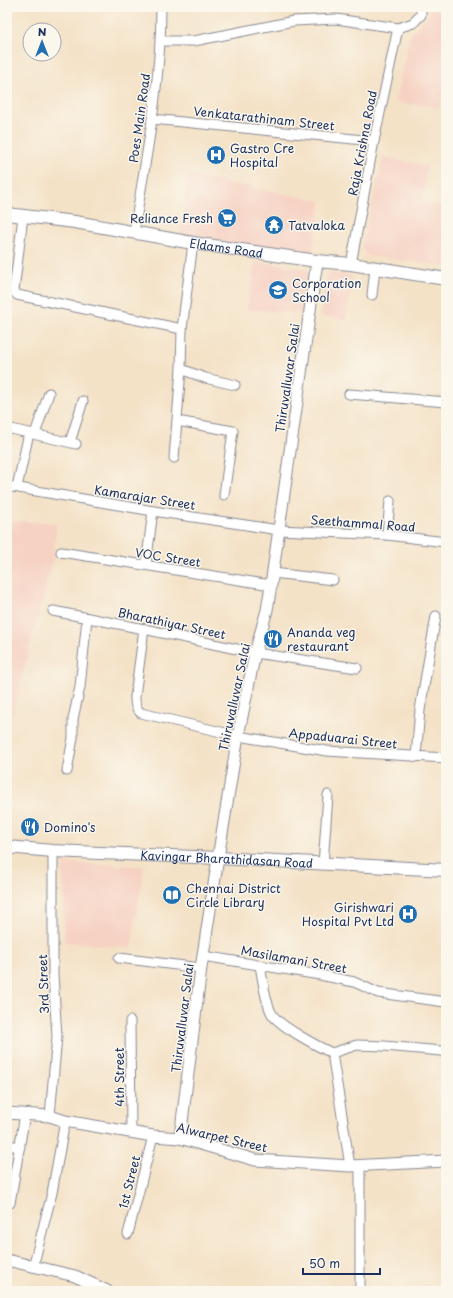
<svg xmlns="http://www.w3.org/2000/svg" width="453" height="1298" font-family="'Playpen Sans',sans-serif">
<rect width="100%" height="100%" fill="#fbf7ec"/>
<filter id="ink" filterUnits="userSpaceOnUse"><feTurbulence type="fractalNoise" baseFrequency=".025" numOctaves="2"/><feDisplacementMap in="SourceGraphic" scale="8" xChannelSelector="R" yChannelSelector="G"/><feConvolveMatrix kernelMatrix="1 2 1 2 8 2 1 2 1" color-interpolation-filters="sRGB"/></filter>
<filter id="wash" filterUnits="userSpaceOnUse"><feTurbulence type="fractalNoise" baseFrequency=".012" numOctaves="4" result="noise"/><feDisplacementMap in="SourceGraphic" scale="16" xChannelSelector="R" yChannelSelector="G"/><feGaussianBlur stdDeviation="0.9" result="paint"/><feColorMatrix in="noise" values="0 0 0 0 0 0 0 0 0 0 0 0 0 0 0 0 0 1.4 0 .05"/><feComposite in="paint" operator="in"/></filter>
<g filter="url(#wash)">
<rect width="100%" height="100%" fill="#f4e2c7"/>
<g fill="#f6d2c3">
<path d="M429,7h17v72l-7,29 -44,-6 14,-65 20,-23z"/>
<path d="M383,157l44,9 -5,36 24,5v59l-78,-10 -6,-8z"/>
<path d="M188,175l133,26 -9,55 -132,-20z"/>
<path d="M7,228h5v15l-5,-1z"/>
<path d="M256,261l53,9 -7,43 -56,-3z"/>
<path d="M328,272l25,4 -7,44 -26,-4z"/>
<path d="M7,521l50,2 -5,40 -36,137 -9,31z"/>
<path d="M63,863l81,3 -13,82 -67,-6z"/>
</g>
</g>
<g filter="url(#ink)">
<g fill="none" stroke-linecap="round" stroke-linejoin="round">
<g stroke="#888892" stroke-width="11">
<g id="minor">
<path d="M161,41h33l100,-20 42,-2 62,9 15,-5 8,-8v-8"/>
<path d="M152,119l222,22"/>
<path d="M23,216l-9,75 3,4 165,34"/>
<path d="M134,232c12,-75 27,-149 27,-225"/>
<path d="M351,264l23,-123 24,-113"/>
<path d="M372,295l3,-27"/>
<path d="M181,369l24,9 30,7"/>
<path d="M349,394l97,8"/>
<path d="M177,421l56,10 -9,64"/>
<path d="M7,428l69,16"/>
<path d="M35,434l14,-41"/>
<path d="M70,442l13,-41"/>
<path d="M174,458l7,-89 1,-40 11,-86"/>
<path d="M7,486l146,25 126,19 108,5 59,7"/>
<path d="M17,487l12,-54"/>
<path d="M387,535l3,-34"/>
<path d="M61,552l210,33"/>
<path d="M146,565l7,-54"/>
<path d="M273,573l60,7"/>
<path d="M53,611l91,18 111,24 102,15"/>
<path d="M144,629l-9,67c0,7 0,12 6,17l97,23 89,15 119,7"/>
<path d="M416,757l4,-47 16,-94"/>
<path d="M67,771l6,-33v-19l7,-32 7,-69"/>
<path d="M323,864l5,-69"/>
<path d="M203,956l117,19 34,7 24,11 68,9"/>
<path d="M119,958l82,10"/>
<path d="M260,966c3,14 5,36 12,48 7,12 47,33 60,39l18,113"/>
<path d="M130,1021l1,111"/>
<path d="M332,1053l25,-8 27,1 58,5 4,2"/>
<path d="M50,1116l7,-80 -4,-61v-124"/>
<path d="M7,1145l13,2"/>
<path d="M360,1166v125"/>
<path d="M10,1203l15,-89"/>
<path d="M128,1234l25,-98"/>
<path d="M33,1267l19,-74 13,-72"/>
</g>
</g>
<g stroke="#888892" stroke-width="13">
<g id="tertiary">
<path d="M7,1113l43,3 15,5 88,15 27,2 75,22 95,6 96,-5"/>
<path d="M180,1138l21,-170 17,-110 20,-122 17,-83 12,-43 4,-25 46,-324"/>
<path d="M7,1260l68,16 32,15"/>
</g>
</g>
<g stroke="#888892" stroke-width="14">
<g id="secondary">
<path id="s1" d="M7,214l68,8 118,21 124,18 34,3 95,15"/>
<path id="s2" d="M7,847l46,4 165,7 228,12"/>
</g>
</g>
<use href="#minor" stroke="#fff" stroke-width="9"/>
<use href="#tertiary" stroke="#fff" stroke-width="11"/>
<use href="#secondary" stroke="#fff" stroke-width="12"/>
</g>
</g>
<defs>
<g id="hospital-disc" transform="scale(1)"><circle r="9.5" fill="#1f6fb2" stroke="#fbf7ec"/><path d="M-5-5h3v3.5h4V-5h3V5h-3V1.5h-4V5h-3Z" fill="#fff"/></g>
<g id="supermarket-disc" transform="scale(1)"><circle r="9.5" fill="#1f6fb2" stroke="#fbf7ec"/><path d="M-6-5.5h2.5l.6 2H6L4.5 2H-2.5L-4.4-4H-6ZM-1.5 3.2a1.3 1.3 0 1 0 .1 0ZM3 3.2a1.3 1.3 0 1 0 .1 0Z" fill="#fff"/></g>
<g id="temple-disc" transform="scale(1)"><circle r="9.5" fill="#1f6fb2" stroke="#fbf7ec"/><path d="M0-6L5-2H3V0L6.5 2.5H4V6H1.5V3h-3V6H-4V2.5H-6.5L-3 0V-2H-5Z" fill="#fff"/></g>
<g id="school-disc" transform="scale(1)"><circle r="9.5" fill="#1f6fb2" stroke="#fbf7ec"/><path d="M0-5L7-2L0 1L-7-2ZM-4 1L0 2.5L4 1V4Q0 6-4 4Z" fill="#fff"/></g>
<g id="restaurant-disc" transform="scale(1)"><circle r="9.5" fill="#1f6fb2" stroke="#fbf7ec"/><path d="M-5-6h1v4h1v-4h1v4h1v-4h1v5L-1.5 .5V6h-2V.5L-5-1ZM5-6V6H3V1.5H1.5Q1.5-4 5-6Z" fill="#fff"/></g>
<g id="library-disc" transform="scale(1)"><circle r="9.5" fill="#1f6fb2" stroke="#fbf7ec"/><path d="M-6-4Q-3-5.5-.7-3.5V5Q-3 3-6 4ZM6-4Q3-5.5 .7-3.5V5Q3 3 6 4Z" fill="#fff"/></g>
</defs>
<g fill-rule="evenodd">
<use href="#hospital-disc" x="216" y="155"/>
<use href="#supermarket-disc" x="227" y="218"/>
<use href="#temple-disc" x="274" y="225"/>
<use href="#school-disc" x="278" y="290"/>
<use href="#restaurant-disc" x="273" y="639"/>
<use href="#restaurant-disc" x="30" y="827"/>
<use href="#library-disc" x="172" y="895"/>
<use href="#hospital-disc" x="408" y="914"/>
</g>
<g text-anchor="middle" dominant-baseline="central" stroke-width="3" stroke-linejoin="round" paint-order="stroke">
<g font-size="12" fill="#1b2f5e" stroke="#fbf7ec">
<text transform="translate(139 118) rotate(-82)">Poes Main Road</text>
<text transform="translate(264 118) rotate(6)">Venkatarathinam Street</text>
<text transform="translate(362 143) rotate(-79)">Raja Krishna Road</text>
<text stroke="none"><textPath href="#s1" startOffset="222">Eldams Road</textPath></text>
<text transform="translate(287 378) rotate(-82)">Thiruvalluvar Salai</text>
<text transform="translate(145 497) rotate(9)">Kamarajar Street</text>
<text transform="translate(363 523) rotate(4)">Seethammal Road</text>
<text transform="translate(168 557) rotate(9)">VOC Street</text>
<text transform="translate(172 623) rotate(12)">Bharathiyar Street</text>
<text transform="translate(234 697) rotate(-78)">Thiruvalluvar Salai</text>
<text transform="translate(343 738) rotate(6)">Appaduarai Street</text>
<text stroke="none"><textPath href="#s2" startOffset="220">Kavingar Bharathidasan Road</textPath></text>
<text transform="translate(294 959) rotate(10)">Masilamani Street</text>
<text transform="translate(43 984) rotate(-92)">3rd Street</text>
<text transform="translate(182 1018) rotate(-83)">Thiruvalluvar Salai</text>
<text transform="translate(119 1077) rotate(-90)">4th Street</text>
<text transform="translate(222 1137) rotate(13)">Alwarpet Street</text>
<text transform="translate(129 1182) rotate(-76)">1st Street</text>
</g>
<g font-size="12" fill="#1b2f5e" stroke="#fbf7ec" text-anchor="start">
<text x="230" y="148">Gastro Cre<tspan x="230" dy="14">Hospital</tspan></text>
<text x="213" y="218" text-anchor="end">Reliance Fresh</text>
<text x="288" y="225">Tatvaloka</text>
<text x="292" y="283">Corporation<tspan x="292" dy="14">School</tspan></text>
<text x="287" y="632">Ananda veg<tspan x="287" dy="14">restaurant</tspan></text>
<text x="44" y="827">Domino's</text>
<text x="186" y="888">Chennai District<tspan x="186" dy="14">Circle Library</tspan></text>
<text x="394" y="907" text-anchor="end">Girishwari<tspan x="394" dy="14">Hospital Pvt Ltd</tspan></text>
</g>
</g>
<rect width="453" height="1298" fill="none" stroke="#fbf7ec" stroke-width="24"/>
<g transform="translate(42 42)"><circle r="19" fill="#fbf7ec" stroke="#a1a7b3"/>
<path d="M0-3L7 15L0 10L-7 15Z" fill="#1f6fb2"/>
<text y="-6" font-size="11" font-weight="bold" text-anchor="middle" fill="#1b2f5e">N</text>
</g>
<path d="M303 1268v6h77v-6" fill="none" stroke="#1b2f5e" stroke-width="2"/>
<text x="309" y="1268" font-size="12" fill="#1b2f5e" stroke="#fbf7ec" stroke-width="3" paint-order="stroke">50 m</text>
</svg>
